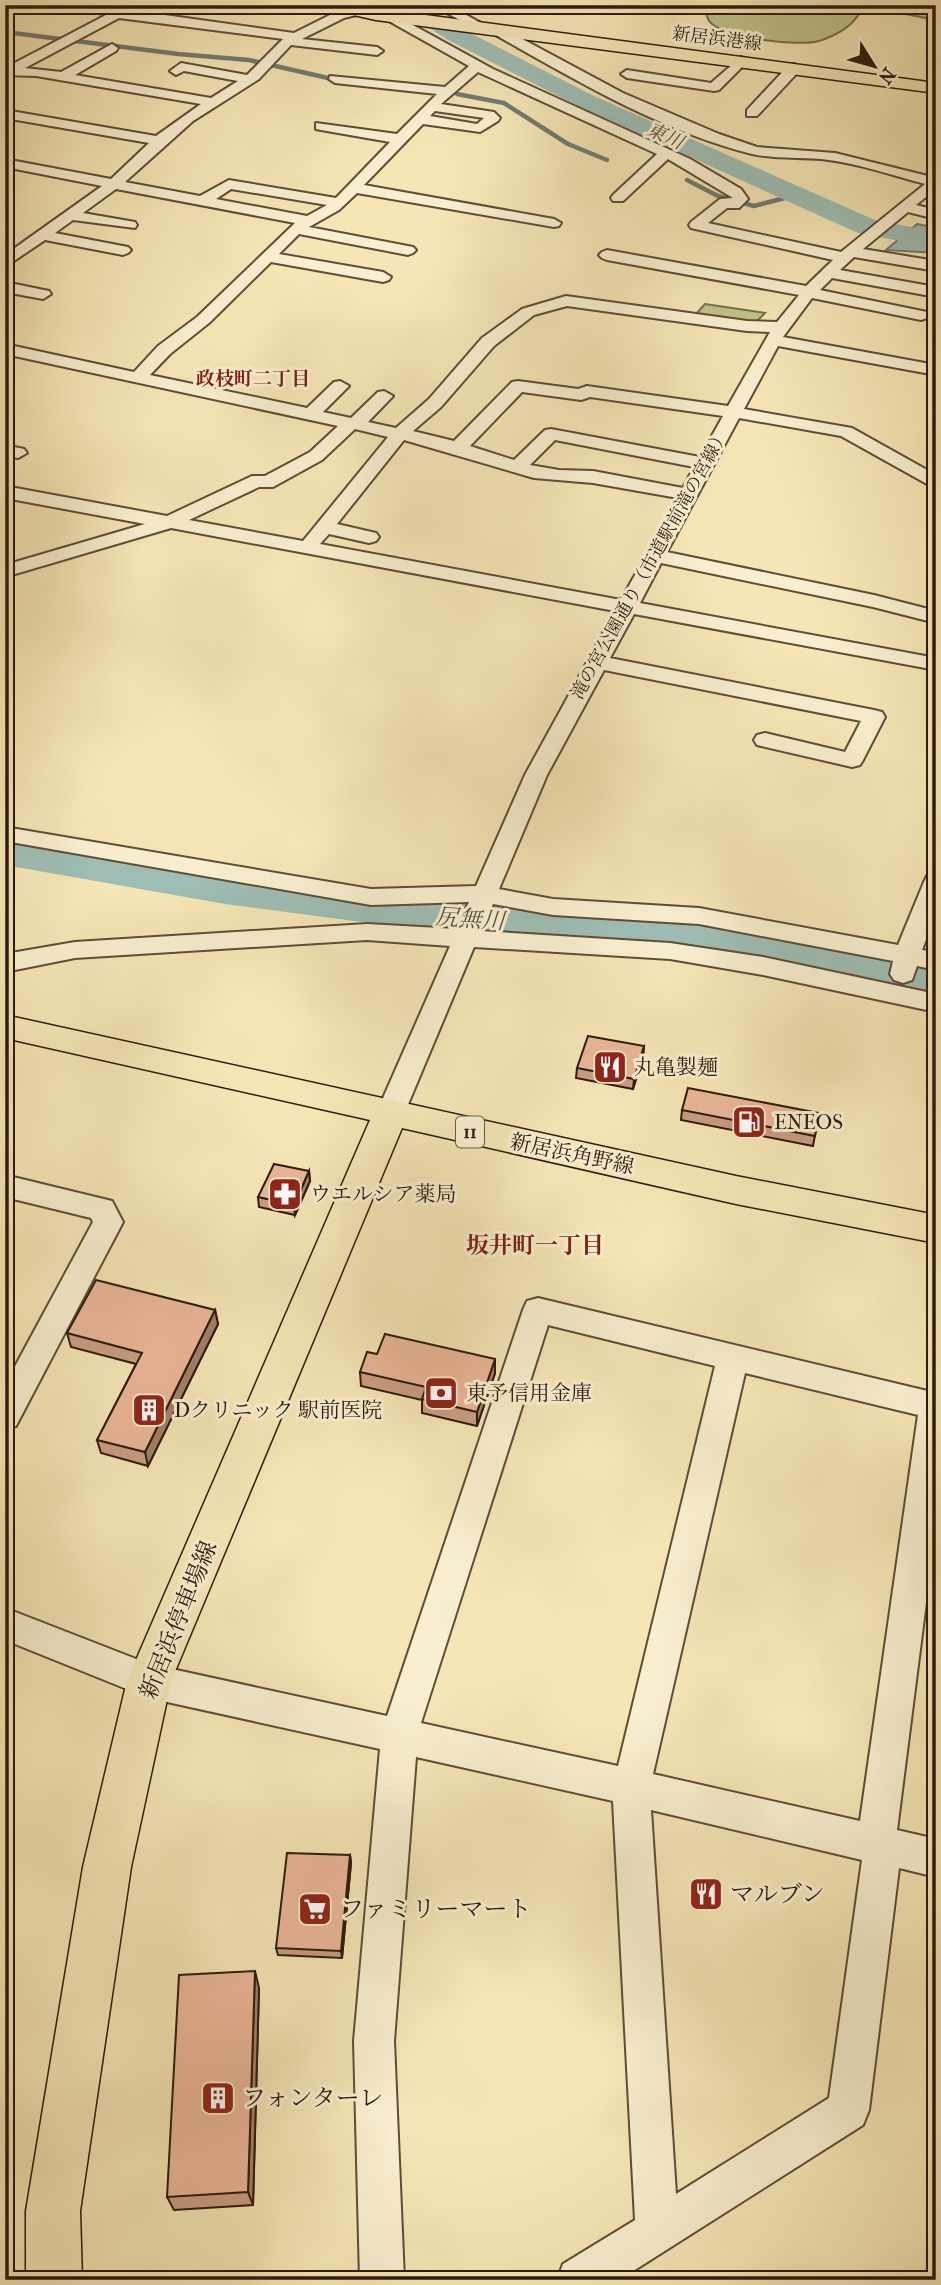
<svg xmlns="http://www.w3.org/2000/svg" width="941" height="2285" font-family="'IM FELL French Canon','Noto Serif JP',serif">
<rect width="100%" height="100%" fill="#f6e6b6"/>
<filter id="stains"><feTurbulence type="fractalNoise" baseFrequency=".00286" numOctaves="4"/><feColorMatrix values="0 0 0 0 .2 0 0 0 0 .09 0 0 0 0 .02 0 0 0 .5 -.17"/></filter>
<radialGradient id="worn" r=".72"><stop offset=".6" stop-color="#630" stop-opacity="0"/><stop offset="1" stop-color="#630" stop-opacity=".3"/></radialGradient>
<g fill="#c0c48c" stroke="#766f4c" stroke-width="2">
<path d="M672,5h178l11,5c-7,16 -26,26 -42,31 -20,6 -97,-3 -110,-20 -1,-2 -3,-8 -3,-10z"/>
<path d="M859,5h77v15z"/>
<path d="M705,304l60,9 -9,9 -61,-7z"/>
</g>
<path fill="#9ebeb5" stroke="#707c72" stroke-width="2" d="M917,224l19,4v25l-50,-3z"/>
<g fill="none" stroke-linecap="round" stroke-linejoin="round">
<g stroke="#707c72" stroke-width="4.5">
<path d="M5,32l173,22 71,6 79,18"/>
<path d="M457,94l47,9 64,41 39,16"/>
<path d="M687,180l31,16 36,10 42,-11"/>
</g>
<g fill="#9ebeb5" fill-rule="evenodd">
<path d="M394,5h27l43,25 132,67 279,123 61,12v16l-78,-15 -71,-32 -207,-94 -132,-67z"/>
<path d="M5,837l220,39 198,24 172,10 99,10 242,41v32l-242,-43 -99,-10 -172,-10 -198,-26 -220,-39z"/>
</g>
<g stroke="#5e4d37" stroke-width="4">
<g id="minor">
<path d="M70,5h23l201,28 42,-21 28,-5v6l-20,5 -42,21 75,8 6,4 -6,4 -86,-10 -32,34 -66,42 -68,61 75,14 29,-16 107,18 54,-56 -69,-12 -5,-1v-6l81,11 40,-40 -102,-11 -6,-4 1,-3 115,11 24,-21 -82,-46v-6l4,-1 102,56 197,90 51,30 7,10 -9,9h-12l-19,15 133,29 84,-68c-34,-9 -68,-21 -104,-25 -23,-2 -46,0 -69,-5 -92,-23 -178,-75 -260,-121v-6h8l123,66 96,41 38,13 78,6 101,25v11l-20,16 20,5v9l-28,-7 -45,37 73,12v10l-82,-14 -14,13 96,17v10l-104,-19 -12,12 107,22 2,3 -2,3 -6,2 -109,-22 -29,39 153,28v10l-158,-29 -34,63 108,19 84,47v14l-95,-53 -102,-18 -72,134 207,43 62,16v12l-63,-16 -212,-44 -21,40 296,55v12l-302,-56 -24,44 264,52 8,2 3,5 -22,43 -3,5 -8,2 -95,-22 -3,-5 3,-5 8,-2 80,19 16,-31 -257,-51 -57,105 -48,114 54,10 146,9 199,37 26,-63 3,-6 9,-2v40l-14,36 14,2v18l-19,-4 -5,14 -9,3 -9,-3 -4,-6 3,-13 -194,-37 -146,-9 -60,-11 -12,27 189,12 93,14 173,37v18l-173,-37 -93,-16 -196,-12 -70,167 -4,7 -10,3 -10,-3 -4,-7 74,-168 -83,-6 -292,18 -70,14v-18l70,-12 292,-18 90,5 12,-27 -98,3 -366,-64v-14l366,62 105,-3 49,-111 90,-164 -444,-83 -166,49v-12l140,-41 -140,-26v-12l162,30 85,-40h13l45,-24 28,-26 -333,-72v-10l129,28 24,-26 39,-29 98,-94 -179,-34 -33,24 52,9 2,3 -2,3 -62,-8 -18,13 73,14 3,3 -3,3 -5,2 -78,-15 -40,27v-12l97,-69 -97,-19v-8l106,20 38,-36 -144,-25v-8l151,26 45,-32 -165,-28 -31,-1v-7l101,-53zM119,18l164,21 -36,36 -66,-12 -11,8 6,4 8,-4 54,10 -27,17 -136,-23 41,-24 2,-3 -6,-4 -51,28 -36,-4zM478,72l179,82 -44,41 -2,3 2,3h10l45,-42 65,39 -13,1 -29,23 -2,3 2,3 142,32 -27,26 -199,-36 -5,2 -3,3 3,3 5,2 192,35 -22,27 -30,-1 -181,-25 -44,13 -40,29 -53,61 -33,29 -28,-6 25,-26 -9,-5 -6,1 -27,26 -28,-6 26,-26 -9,-5 -6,1 -27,26 -157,-33 20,-21 39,-31 62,-61 112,20 6,-2 2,-3 -8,-5 -104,-18 20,-20 109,21 5,-2 3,-3 -3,-3 -104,-20 30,-17 18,-17 197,34 5,-1 2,-3 -7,-4 -190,-34 59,-61 57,8 18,-11 2,-3 -6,-6 -53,-8zM435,111l49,7 -7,6 -47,-8zM231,189l96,16 -20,11 -91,-17zM567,306l180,25 23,1 -42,74 -141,-20 -9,3 -60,-8 -6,1 -58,59 -41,-10 28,-24 53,-61 40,-31zM522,392l59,8 9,-3 133,19 -23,41 -149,-28 -6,1 -31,30 -44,-14zM355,429l33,8 -85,104 -114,-21 70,-33h14l49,-27zM404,440l130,38 59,5 85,15 -57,102 -301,-56 9,-10 40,9 7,-2 3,-4 -3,-4 -39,-9zM555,440l139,27 -11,21 -90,-17 -34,-1 -29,-5z"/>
<path d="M432,5h16l42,23 -10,3z"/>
<path d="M741,57l6,4 -2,3 -26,26 -5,1 -87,-13 -6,-4 6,-4 84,13z"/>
<path d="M794,64l6,4 -1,3 -42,45h-10v-6l42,-45z"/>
<path d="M5,282l44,9 2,3 -8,5 -38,-7z"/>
<path d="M5,445l19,4 3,4 -9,5 -13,-2z"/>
<path d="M5,1175l107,26 11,21 -107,204 -11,3v-44l88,-163 -2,-4 -86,-21z"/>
<path d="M538,1298l398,95v131l-39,306 39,9v38l-37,-9 -30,242 -6,15 -244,155h-62l6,-16 72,-44 -22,-419 -197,-44 -22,284 10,239h-44l-6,-239 26,-292 -231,-51 -144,-58v-32l144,56 238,52 136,-406 4,-9zM548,1325l167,41 -97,400 -197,-43zM745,1373l173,42 -58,406 -207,-47zM651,1810l211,50 -33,238 -153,96z"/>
</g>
</g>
<g stroke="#2c1a0d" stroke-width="3">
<g id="major">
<path d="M320,5h30l586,78v10l-560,-73 -54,-12z"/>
<path d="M5,1015l731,161 200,39v28l-200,-39 -334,-76 -231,553 -40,186 -51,344 2,69h-56v-69l57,-344 44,-186 243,-561 -365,-82z"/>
</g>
</g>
<use href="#minor" fill="#f9efd0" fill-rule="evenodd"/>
<use href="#major" fill="#f6e6b6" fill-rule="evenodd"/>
</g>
<g fill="#c99d83" stroke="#2c1a0d" stroke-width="2">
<path d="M644,1046l-1,10 -10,33 -57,-11 1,-10z"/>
<path d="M682,1110l137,3 -6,33 -132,-26z"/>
<path d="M309,1171l1,10 -15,34 -36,-8 -1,-10z"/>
<path d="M215,1310l3,14 -70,142 -47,-13 -4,-13 39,-76 -65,-17 -4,-14z"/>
<path d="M377,1354l118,5v14l-18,53 -55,-13v-13l-61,-14 -1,-14z"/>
<path d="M350,1855l1,8 -9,95 -64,-3 -2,-7z"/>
<path d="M259,1988l-6,217 -79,5 -7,-13z"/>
</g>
<g fill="#a47f6a" stroke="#2c1a0d" stroke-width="2">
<path d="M644,1046l-1,10 -10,33 1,-10z"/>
<path d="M309,1171l1,10 -15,34 -1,-10z"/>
<path d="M215,1310l3,14 -70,142 -3,-14z"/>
<path d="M495,1359v14l-18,53v-14z"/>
<path d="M350,1855l1,8 -9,95 -1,-7z"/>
<path d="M255,1971l4,17 -6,217 -5,-13z"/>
</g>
<g fill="#eab698" stroke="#2c1a0d" stroke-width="2">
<path d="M588,1036l56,10 -10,33 -57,-11z"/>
<path d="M688,1088l131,25 -4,23 -133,-26z"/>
<path d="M274,1164l35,7 -15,34 -36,-8z"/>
<path d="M96,1280l119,30 -70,142 -48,-12 45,-87 -75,-20z"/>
<path d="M385,1334l110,25 -18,53 -55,-13 4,-12 -66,-15 7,-20 10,2z"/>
<path d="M287,1853l63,2 -9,96 -65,-3z"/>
<path d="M255,1971l-7,221 -81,5 12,-222z"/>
</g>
<defs>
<g id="restaurant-square" transform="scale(1.75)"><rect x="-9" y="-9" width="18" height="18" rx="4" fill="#8f2418" stroke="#f9efd0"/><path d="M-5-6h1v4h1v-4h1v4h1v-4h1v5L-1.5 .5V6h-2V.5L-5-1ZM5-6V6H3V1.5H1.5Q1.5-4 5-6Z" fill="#fff"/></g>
<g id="fuel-square" transform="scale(1.75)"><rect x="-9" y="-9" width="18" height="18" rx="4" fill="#8f2418" stroke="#f9efd0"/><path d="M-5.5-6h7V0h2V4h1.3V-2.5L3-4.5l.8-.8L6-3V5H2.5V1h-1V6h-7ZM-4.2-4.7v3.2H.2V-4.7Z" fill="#fff"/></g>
<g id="pharmacy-square" transform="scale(1.75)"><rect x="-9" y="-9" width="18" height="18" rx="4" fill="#8f2418" stroke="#f9efd0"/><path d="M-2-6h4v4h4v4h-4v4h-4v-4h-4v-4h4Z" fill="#fff"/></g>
<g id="bank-square" transform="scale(1.75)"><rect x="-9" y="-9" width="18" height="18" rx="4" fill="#8f2418" stroke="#f9efd0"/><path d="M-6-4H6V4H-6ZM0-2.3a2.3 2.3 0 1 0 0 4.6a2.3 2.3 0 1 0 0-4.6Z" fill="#fff"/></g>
<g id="building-square" transform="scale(1.75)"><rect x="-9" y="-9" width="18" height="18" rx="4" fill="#8f2418" stroke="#f9efd0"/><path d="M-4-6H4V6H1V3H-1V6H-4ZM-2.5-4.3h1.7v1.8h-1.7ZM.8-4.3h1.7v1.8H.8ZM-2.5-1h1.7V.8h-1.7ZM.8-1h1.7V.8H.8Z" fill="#fff"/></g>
<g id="supermarket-square" transform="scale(1.75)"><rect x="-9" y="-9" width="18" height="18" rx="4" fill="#8f2418" stroke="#f9efd0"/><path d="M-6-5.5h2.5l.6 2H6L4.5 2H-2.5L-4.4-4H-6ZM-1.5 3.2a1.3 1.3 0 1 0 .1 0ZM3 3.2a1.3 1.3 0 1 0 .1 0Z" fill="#fff"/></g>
</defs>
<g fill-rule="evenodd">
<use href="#restaurant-square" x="610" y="1067"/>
<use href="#fuel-square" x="749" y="1122"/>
<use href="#pharmacy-square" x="285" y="1194"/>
<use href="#bank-square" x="441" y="1393"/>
<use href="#building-square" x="149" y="1410"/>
<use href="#restaurant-square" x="706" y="1894"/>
<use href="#supermarket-square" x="315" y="1909"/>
<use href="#building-square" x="218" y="2098"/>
</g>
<g text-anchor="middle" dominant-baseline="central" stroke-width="6" stroke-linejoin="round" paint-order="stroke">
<g font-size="18" fill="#2c1a0d" stroke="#f9efd0">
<text transform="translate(717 39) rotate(7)">新居浜港線</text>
<text transform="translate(650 564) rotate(-61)">滝の宮公園通り（市道駅前滝の宮線）</text>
</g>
<g font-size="19" font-style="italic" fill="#545348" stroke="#f9efd0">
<text transform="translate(665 136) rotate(24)">東川</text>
</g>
<g font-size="19" font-weight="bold" fill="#7a1f14" stroke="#f9efd0">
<text x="253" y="379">政枝町二丁目</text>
</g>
<rect fill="#f9efd0" stroke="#6a5a48" stroke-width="2" x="456" y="1116.5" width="28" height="31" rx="5"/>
<g font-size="19" font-weight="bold" fill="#2c1a0d">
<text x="470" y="1132">11</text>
</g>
<g font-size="21" fill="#2c1a0d" stroke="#f9efd0" text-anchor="start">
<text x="634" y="1067">丸亀製麺</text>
<text x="774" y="1122">ENEOS</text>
<text x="310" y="1194">ウエルシア薬局</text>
<text x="466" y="1393">東予信用金庫</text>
<text x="174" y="1410">Dクリニック 駅前医院</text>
</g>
<g font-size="21" fill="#2c1a0d" stroke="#f9efd0">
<text transform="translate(572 1154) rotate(12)">新居浜角野線</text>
</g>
<g font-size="23" font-style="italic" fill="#545348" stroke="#f9efd0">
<text transform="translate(470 919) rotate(4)">尻無川</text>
</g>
<g font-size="23" font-weight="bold" fill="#7a1f14" stroke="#f9efd0">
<text x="535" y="1245">坂井町一丁目</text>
</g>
<g font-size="24" fill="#2c1a0d" stroke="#f9efd0">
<text transform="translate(178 1620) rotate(-68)">新居浜停車場線</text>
</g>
<g font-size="24" fill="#2c1a0d" stroke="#f9efd0" text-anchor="start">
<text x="730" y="1894">マルブン</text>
<text x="340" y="1909">ファミリーマート</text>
<text x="242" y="2098">フォンターレ</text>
</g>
</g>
<rect width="941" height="2285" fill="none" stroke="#f6e6b6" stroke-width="28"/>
<rect x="7" y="7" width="927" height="2271" fill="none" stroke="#2c1a0d" stroke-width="3.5"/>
<rect x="14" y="14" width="913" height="2257" fill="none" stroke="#2c1a0d" stroke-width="2"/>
<g transform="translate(874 66) rotate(127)" stroke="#f9efd0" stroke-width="5" paint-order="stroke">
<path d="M0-5L12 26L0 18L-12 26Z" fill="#2c1a0d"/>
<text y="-10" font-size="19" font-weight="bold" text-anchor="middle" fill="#2c1a0d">N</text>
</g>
<rect width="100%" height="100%" filter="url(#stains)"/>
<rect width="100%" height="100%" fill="url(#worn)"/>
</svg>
